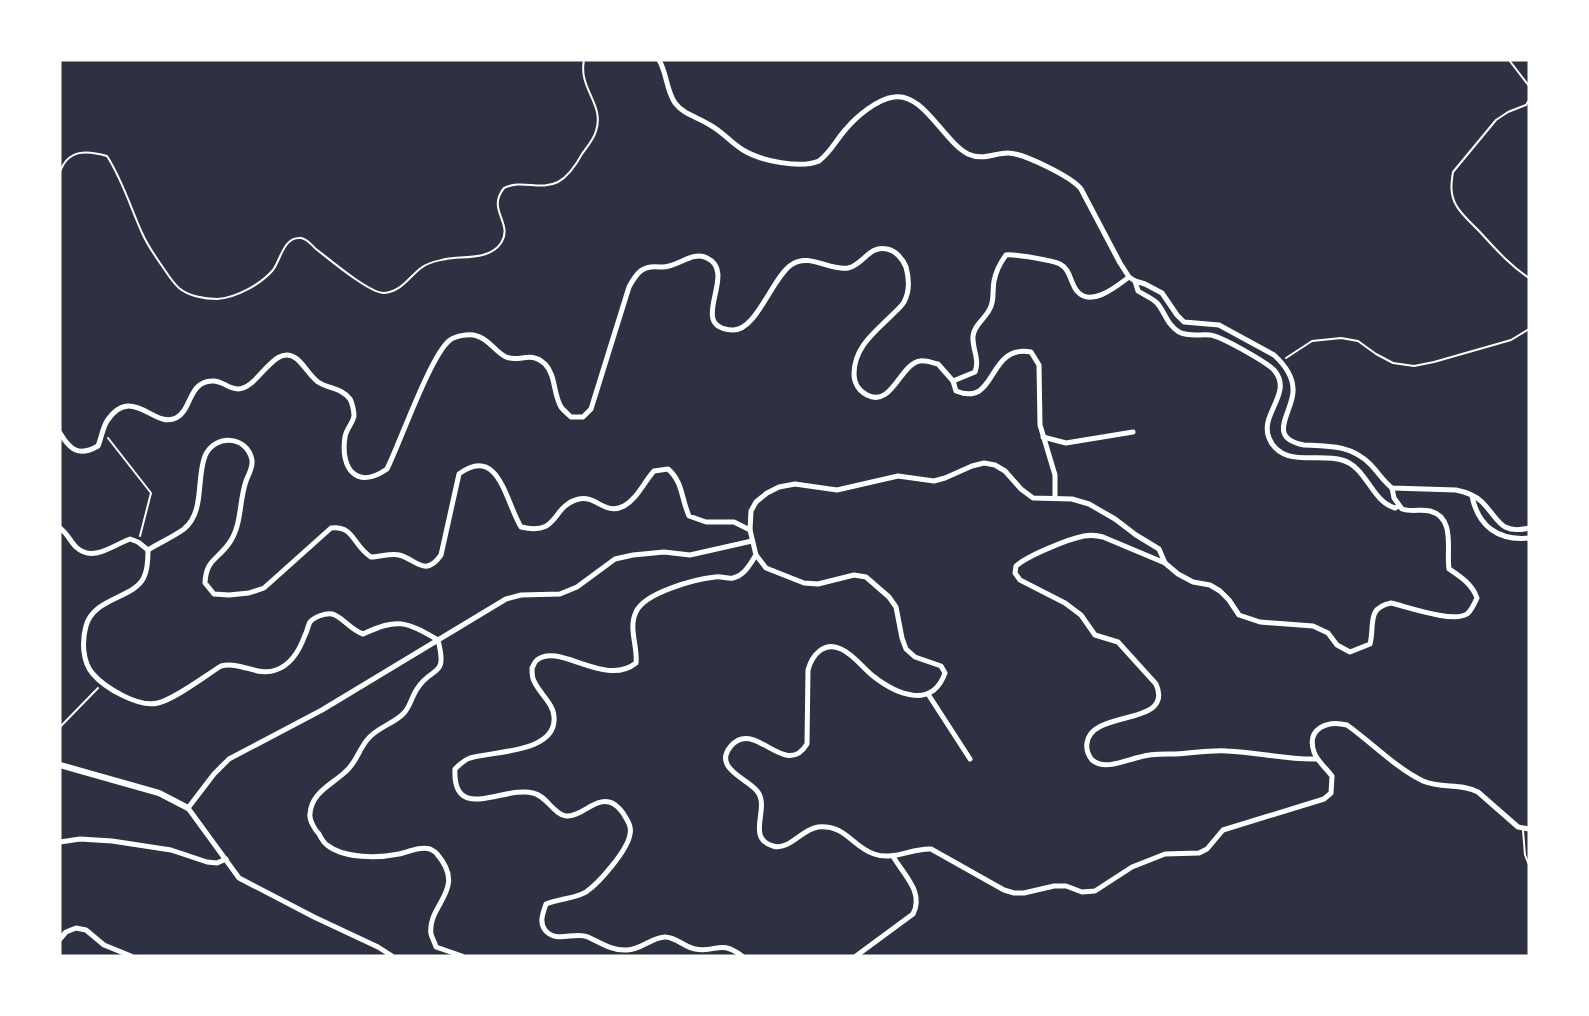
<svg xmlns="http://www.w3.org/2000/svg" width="1589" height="1016" font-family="'Fira Sans Condensed',sans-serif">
<rect width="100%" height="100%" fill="#2d3142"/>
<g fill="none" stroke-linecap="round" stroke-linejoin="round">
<g stroke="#fff" stroke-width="2">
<path d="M1509,60l20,26"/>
<path d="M1529,100l-3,5 -18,7 -12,8 -43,52c-2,12 -3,22 3,33 5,9 14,17 22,25 17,18 30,34 51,48"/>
<path d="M60,172c8,-23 27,-22 47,-16 16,25 24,53 36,79 5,11 12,21 19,31 5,7 10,16 17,22 9,8 26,11 38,11 19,-1 44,-15 56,-29 8,-11 11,-34 28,-32 7,1 10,7 15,11 13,10 53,44 68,44 17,-1 25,-16 37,-25 7,-6 16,-7 25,-9 17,-3 44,1 55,-16 13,-20 -15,-33 3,-55 18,-9 36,3 54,-6 11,-6 18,-17 24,-28 5,-7 12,-15 14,-23 9,-27 -18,-42 -12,-71"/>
<path d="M1286,358l26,-17 29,-3 17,3 18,13 17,9 21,3 20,-4 77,-22 18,-11"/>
<path d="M108,438l43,55 -11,43"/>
<path d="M60,727l38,-39"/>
</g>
<path stroke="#fff" stroke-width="2" d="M1523,830l2,25 4,10"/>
<g stroke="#fff" stroke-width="5">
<path d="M659,60c8,13 7,30 16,43 9,12 23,14 35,22 13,7 21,18 33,25 18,11 58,19 76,11 12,-9 17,-21 27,-32 10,-12 31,-30 48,-32 29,-5 50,45 74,57 15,7 26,-1 40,-1 15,0 64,24 73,36l39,74 9,14 6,4 10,3 17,9 15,22 7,7 35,3 55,30c11,10 20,22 19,37 -1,21 -27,46 11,53 25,1 47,0 66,19 8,8 13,17 22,24l64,2c10,2 19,5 26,12 17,17 18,33 47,26"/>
<path d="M1135,281l3,10c6,4 14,7 19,12 8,9 10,22 22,29 10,5 21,2 31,3 11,1 56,27 64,35 20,23 -15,44 -5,68 12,30 49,15 73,22 25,7 29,41 53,48l4,-2"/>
<path d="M953,381l22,-9c5,-13 -3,-23 -2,-36 1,-10 10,-16 15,-24 7,-10 4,-20 6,-31 2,-10 6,-18 12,-26 8,-1 46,5 54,9 11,6 10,19 17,27 14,17 40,-5 52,-14"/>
<path d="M60,433c10,17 19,24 38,13 3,-7 5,-19 9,-25 25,-37 47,8 69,-3 16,-8 12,-36 36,-37 10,-1 16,8 26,8 21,0 36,-48 59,-30 8,7 13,17 21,23 11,7 24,6 32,17 2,3 4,12 4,17 -1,7 -8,13 -9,21 -5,32 12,53 42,32 13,-26 44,-115 63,-129 6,-4 19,-7 27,-4 12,3 18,16 29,21 14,6 24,-7 39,7 11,11 8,30 16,43 2,3 7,7 10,10h12l8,-8 38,-122c8,-15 14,-22 31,-20 16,2 32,-17 47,-9 32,15 -21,69 25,72 24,2 40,-52 59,-65 18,-13 38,6 57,3 15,-3 21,-23 39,-19 8,1 16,10 19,18 3,11 4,24 -2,35 -3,5 -8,9 -12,13 -17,17 -38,32 -38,59 0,9 5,17 13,21 25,13 33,-31 53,-34 6,-1 13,2 18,3l15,17 3,10c42,17 30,-47 75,-39l8,13 1,60 15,50v23"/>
<path d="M1043,437l23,6 67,-11"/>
<path d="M1472,496c6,30 26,45 57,42"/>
<path d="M60,528c7,5 10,13 16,19 17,16 37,-2 54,-8l8,3 10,8"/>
<path d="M750,530l1,-19 5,-9 11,-9 12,-6 16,-3 42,6 61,-14 36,5 11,-3 27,-12 12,-3 11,2 10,6 16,18 12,9 39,1 17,5 26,15 21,16 23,14 6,14 13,11 15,8 17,3 10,6 9,9 10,15 21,7 53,4 15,7 9,12 13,7 20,-8c5,-19 -4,-36 21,-41 17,4 62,20 76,11 5,-4 7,-10 10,-16 -5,-14 -16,-21 -28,-29 -3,-19 7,-51 -19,-58 -9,-2 -19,1 -28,-2l-8,-11 -2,-10"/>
<path d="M148,550c11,-7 25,-13 36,-21 21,-17 12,-50 21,-73 9,-22 42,-21 47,4 1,8 -3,13 -6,21 -7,20 -4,43 -16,61 -12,18 -24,17 -25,41l9,11 15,1 20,-2 15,-5 67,-60c23,-3 22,18 40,29 8,0 20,-4 28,-2 17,4 26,23 42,0l18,-81c40,-30 47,29 62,53 40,9 29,-21 58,-28 17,-4 26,17 45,7 13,-7 20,-24 30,-35l14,-2c15,13 13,29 21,47l17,6h28l16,8 6,25c-6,9 -11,20 -23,23 -5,1 -12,-2 -18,-1 -20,2 -71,16 -79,35 -8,16 2,35 0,51 -31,25 -77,-21 -99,-3 -3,2 -3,5 -5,8 0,4 0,10 2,13 5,12 20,23 20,36 3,36 -61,34 -84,41 -6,2 -10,6 -15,11 -3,55 50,16 78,24 14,3 20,21 33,23 15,1 29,-18 43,-14 5,1 11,7 14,11 4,7 9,13 7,21 -2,16 -31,49 -44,58 -9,6 -28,7 -40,12 -3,9 -7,18 -1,26 11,14 29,1 43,7 13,6 24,14 39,13 14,0 25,-13 38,-13 11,0 19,10 30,12 22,4 25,-10 47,7"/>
<path d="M148,550c0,8 0,19 -4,27 -10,22 -50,20 -58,49 -4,14 -4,36 7,48 12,14 46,34 65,29 17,-4 47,-27 63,-37 20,-5 36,11 55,4 15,-5 24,-21 29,-35 2,-3 3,-10 5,-13 4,-5 15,-9 22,-8 10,2 18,16 31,20 35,-16 42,-13 75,6 10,39 -6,25 -21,49 -5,7 -7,18 -13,24 -10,11 -27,14 -37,27 -9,11 -11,24 -23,33 -13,12 -33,20 -34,41 -1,6 5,16 9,20 2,4 5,9 8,11 17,14 52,13 72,9 9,-2 21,-8 31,-5 2,1 6,3 7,5 31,36 -10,50 -6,80 1,4 4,9 5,13l26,9"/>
<path d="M756,555l10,13 38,15 14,1 36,-9 12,2 23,20 7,10 6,31 4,11 9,8 26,9 4,7c-13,37 -49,21 -72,3 -10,-8 -20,-22 -32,-27 -17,-8 -29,6 -33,21l-1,74c-22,36 -52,-26 -76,2 -19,22 17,33 26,45 14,16 -12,47 16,55 16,5 29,-17 45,-19 29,-2 33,19 56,27 20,7 37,-6 57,-5l73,41 10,3h10l30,-7h12l16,6 13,-1 37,-24 33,-13 34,-1 8,-4 16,-19 101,-31 7,-6 1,-17c-6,-8 -15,-15 -18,-24 -8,-24 14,-32 33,-27 24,17 50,44 76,56 18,8 38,2 55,11l40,35 11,2"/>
<path d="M1165,563l-62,-26c-7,-2 -13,-2 -19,-1 -16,3 -57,20 -68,30l-1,7 5,7 45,23 16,12 14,20 23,7 38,42c19,43 -65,25 -69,59 -1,6 1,12 5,17 13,11 34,0 48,-3 12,-4 24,-3 36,-3 17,-1 34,-4 51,-3 30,1 60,9 90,8"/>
<path d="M928,694l42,65"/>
<path d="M60,842l20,-3 32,2 59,9 36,12 10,1 9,-4"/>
<path d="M60,939l6,-7 10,-4 10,2 18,15 27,11"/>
<path d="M392,956l-14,-9 -64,-30 -75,-39 -51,-70 26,-34 15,-15 93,-49 184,-111 15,-4 39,-1 17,-7 38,-28 18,-4 31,-3 26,3 62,-14"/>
<path d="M856,956l57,-42c11,-21 -8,-38 -19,-56"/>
</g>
<path stroke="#fff" stroke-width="6" d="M60,765l99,28 29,15"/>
</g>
<rect width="1589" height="1016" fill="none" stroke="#ffffff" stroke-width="123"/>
</svg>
